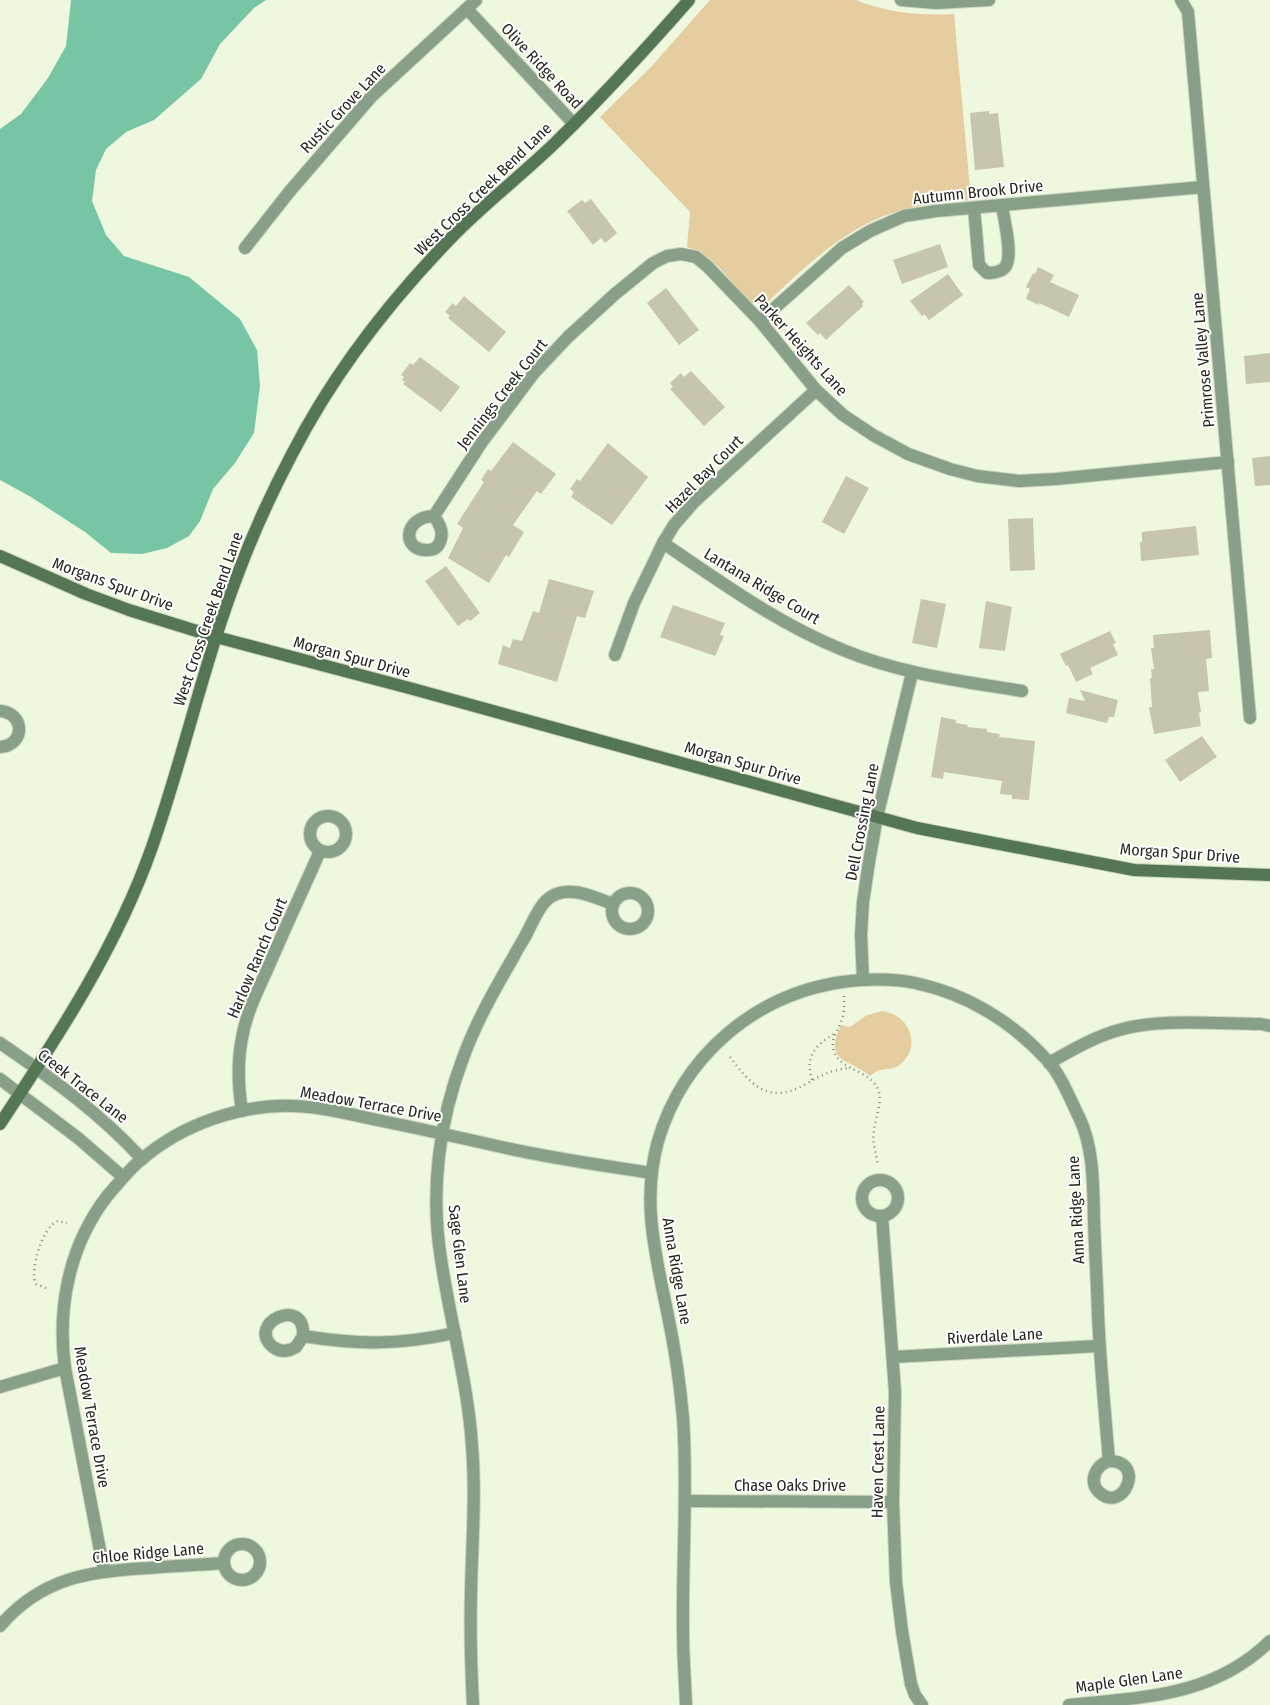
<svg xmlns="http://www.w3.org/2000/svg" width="1270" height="1705" font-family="'Fira Sans Condensed',sans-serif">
<rect width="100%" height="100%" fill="#eef8de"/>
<g fill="#e6cd9f">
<path d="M710,0h146c32,13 64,16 98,14l17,186c-25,3 -52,4 -76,12 -50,16 -88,53 -125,88 -8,5 -14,5 -22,1 -18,-21 -34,-45 -61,-54l3,-35 -90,-95 51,-50z"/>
<path d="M882,1011c26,3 40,33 20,52 -7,7 -14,5 -22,7 -4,1 -7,4 -10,6 -22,-18 -47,-13 -29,-51l9,2 17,-12z"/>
</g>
<path fill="#77c5a4" d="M71,0h195l-12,8 -34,36 -19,35 -47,41 -28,12 -20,17 -10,21 -4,31 14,34 18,21 65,21 51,42 17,31 3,36 -6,47 -19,30 -22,26 -13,32 -11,15 -22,12 -25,6 -31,-1 -26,-21 -54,-35 -31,-17v-351l21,-15 27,-36 18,-32z"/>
<g fill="#c7c5ab">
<path d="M989,111v3l9,-1 6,54 -29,3 -5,-57z"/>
<path d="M591,199l26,34 -12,10 -4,-5 -8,7 -26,-34 15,-11 3,3z"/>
<path d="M940,244l8,23 -46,17 -9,-24z"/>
<path d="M1038,267l16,8 -4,7 29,13 -10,22 -30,-14v2l-13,-6 4,-10 -4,-2 7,-14 2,1z"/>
<path d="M948,274l15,21 -34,25 -5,-6 -2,2 -12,-15z"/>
<path d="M849,285l15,17 -2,2 1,2 -37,34 -6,-7 -2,2 -12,-12z"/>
<path d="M666,288l33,42 -20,15 -32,-42z"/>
<path d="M464,296l42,36 -17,20 -41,-34 2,-2 -5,-4 8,-9 3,3z"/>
<path d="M1270,353v29l-24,2 -2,-28z"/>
<path d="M420,357l40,30 -19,25 -38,-28 2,-2 -3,-2 2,-3 -3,-2 9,-12 3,2z"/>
<path d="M691,371l34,36 -21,19 -34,-37 3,-2 -3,-4 11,-10 3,4z"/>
<path d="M513,442l43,32 -15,20 -4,-3 -24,34 11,7 -15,25 -3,-2 -17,28 -41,-25 15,-30 -6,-4 27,-42 -3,-2 7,-11 3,2z"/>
<path d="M608,443l40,34 -36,48 -41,-28 3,-5 -4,-3 7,-10 3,2z"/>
<path d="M1270,456v29l-15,1 -3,-28z"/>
<path d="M846,476l23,12 -25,46 -22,-12z"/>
<path d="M1033,518l2,52 -25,1 -2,-52z"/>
<path d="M1196,526l3,29 -58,6 -1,-19h2v-10z"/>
<path d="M446,566l34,47 -10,8 -2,-2 -10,7 -33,-45z"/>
<path d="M549,579l45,12 -9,27 -8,-2 -20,66 -59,-18 5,-19 7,3 3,-9 9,2 11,-30 6,2z"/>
<path d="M921,599l25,5 -9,44 -25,-5z"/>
<path d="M986,601l26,6 -7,44 -26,-3z"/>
<path d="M673,605l52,18 -5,12 4,1 -9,20 -55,-19z"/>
<path d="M1210,630l2,28 -6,1 3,32 -11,1 3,20 -2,1 2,13 -47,8 -5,-27h3l-2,-29h2l-1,-9h3l-3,-21h3l-1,-13z"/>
<path d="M1110,631l6,12 -3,1 5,11 -28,13 3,6 -17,8 -8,-17 -2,1 -6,-12z"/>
<path d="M1080,690l38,10 -4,17h-5l-2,6 -41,-10 3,-15 16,3z"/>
<path d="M941,717l15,3v3l12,2 -1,2 20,2v3l13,2 -1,3 36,4 -6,59 -17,-1v-4l-12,-1 2,-13 -58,-9 -1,7 -12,-2z"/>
<path d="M1202,736l15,21 -37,25 -15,-22z"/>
</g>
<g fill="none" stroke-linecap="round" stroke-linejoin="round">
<g stroke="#cad3bc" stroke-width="14">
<g id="street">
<path d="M901,0l35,3 53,-3"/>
<path d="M1181,0l7,12 62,706"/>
<path d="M467,9l107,115"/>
<path d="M974,208l5,57 8,8c7,0 15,-1 19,-7 7,-13 -2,-46 -4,-60"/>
<path d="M245,248l45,-57 82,-95 104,-96"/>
<path d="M760,321l82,-73 28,-17 34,-15 32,-5 267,-24"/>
<path d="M434,516c6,9 10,16 6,26 -2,5 -6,8 -12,8 -26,2 -26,-33 6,-34l48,-74 52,-69 34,-36 47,-43 38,-31 14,-7 14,-2 15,3 11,9 53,55 56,69 27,25 30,20 35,19 42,15 27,7 42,5 37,-2 172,-17"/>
<path d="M663,543c58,39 115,81 180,107 58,24 118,31 179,41"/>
<path d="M615,655l19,-52 29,-60 11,-18 20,-23 122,-112"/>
<path d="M0,711c25,2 26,34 0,36"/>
<circle cx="328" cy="834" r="18"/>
<circle cx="630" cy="911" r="18"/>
<path d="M863,980l-2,-45 2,-33 6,-40 8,-45 35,-144"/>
<path d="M0,1043c51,35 100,70 142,116"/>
<path d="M1049,1063c23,-13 45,-26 70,-33 40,-12 99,-6 142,-6l9,2"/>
<path d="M0,1079l78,59 45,39"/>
<path d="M242,1111c-4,-25 -5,-48 0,-73 4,-24 15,-46 25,-68 17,-40 36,-80 53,-119"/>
<circle cx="880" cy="1198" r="18"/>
<path d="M882,1216l13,176 -2,110 3,80 6,49 9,53 4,11 7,10"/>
<path d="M303,1336c3,-41 -58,-13 -30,11 7,5 15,5 23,0l7,-11c57,9 95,9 152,-3"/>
<path d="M893,1357l206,-11"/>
<path d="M0,1387l65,-19"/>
<path d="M685,1501l208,1"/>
<circle cx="242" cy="1562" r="18"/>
<path d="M104,1571l-39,-203c-8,-61 4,-123 43,-173 11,-12 21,-26 34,-36 41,-35 99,-55 152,-53 28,1 56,8 83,14 40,8 80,17 120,26 51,12 103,19 154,27"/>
<path d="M0,1626c41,-48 89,-55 148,-58 25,-2 51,-3 76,-5"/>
<path d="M473,1705c-2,-38 -3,-76 -2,-113 1,-49 5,-97 1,-146 -4,-63 -22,-125 -31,-187 -11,-68 -2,-138 22,-201 13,-36 32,-69 51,-102 4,-8 9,-15 13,-23 11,-22 18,-44 47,-41 13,1 27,8 39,12"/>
<path d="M686,1705c-1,-25 -3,-49 -3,-74 -1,-71 5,-142 0,-213 -3,-34 -8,-69 -15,-102 -12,-60 -27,-114 -10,-175 25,-85 96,-146 184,-159 24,-3 49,-4 73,1 52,11 96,38 132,77 14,15 23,39 32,57 15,31 14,68 15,102 1,32 3,63 4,95 2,49 7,98 11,147 -13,4 -21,20 -10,31 24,23 48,-31 10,-31"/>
<path d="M1069,1705c74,-8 144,-8 201,-64"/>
</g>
</g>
<g stroke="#cad3bc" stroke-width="14">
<g id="secondary">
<path d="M0,556l86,38 43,16 87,27 197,52 504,139 217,42 136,5"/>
<path d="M0,1124c58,-88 117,-177 152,-277 32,-91 52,-186 87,-276 15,-40 33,-79 53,-117 41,-80 97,-152 159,-216 33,-34 71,-63 105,-96 46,-45 90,-93 133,-142"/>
</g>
</g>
<g stroke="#838978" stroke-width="2.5" stroke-dasharray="1 4" stroke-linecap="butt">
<path d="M844,996c0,7 1,15 -2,23 -3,10 -11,18 -9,29 5,24 38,20 46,44 3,13 -4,26 -5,39 -2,11 2,23 4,34"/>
<path d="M730,1057c20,27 38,48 74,28 16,-9 28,-16 47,-17"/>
<path d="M812,1080c-7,-25 3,-34 22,-46"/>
<path d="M46,1288l-10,-4c-7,-13 7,-59 22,-63l9,2"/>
</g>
<use href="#street" stroke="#889f88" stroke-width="12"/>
<use href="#secondary" stroke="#557655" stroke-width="12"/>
</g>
<g text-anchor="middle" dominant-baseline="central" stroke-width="4" stroke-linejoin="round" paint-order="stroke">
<g font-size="16" fill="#25281f" stroke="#fff">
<text transform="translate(542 66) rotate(47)">Olive Ridge Road</text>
<text transform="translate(343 108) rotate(-47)">Rustic Grove Lane</text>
<text transform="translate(483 189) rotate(-44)">West Cross Creek Bend Lane</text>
<text transform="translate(978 192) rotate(-6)">Autumn Brook Drive</text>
<text transform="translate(801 345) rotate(48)">Parker Heights Lane</text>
<text transform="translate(1203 360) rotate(-95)">Primrose Valley Lane</text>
<text transform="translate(502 394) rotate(-52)">Jennings Creek Court</text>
<text transform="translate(704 474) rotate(-45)">Hazel Bay Court</text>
<text transform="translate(113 584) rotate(20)">Morgans Spur Drive</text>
<text transform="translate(762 586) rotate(31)">Lantana Ridge Court</text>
<text transform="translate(208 619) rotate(-71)">West Cross Creek Bend Lane</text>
<text transform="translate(352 657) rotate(15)">Morgan Spur Drive</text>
<text transform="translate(743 763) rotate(16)">Morgan Spur Drive</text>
<text transform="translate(862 822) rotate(-79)">Dell Crossing Lane</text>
<text transform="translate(1180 853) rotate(4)">Morgan Spur Drive</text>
<text transform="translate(257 958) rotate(-67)">Harlow Ranch Court</text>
<text transform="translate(83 1086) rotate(38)">Creek Trace Lane</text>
<text transform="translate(371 1104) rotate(10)">Meadow Terrace Drive</text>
<text transform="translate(1076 1210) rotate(-93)">Anna Ridge Lane</text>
<text transform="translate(460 1254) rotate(83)">Sage Glen Lane</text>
<text transform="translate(677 1271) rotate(80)">Anna Ridge Lane</text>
<text transform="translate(995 1336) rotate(-3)">Riverdale Lane</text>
<text transform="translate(92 1417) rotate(80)">Meadow Terrace Drive</text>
<text transform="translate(878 1462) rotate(-89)">Haven Crest Lane</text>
<text x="790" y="1485">Chase Oaks Drive</text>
<text transform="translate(148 1553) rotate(-5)">Chloe Ridge Lane</text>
<text transform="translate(1129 1680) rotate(-8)">Maple Glen Lane</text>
</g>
</g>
</svg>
